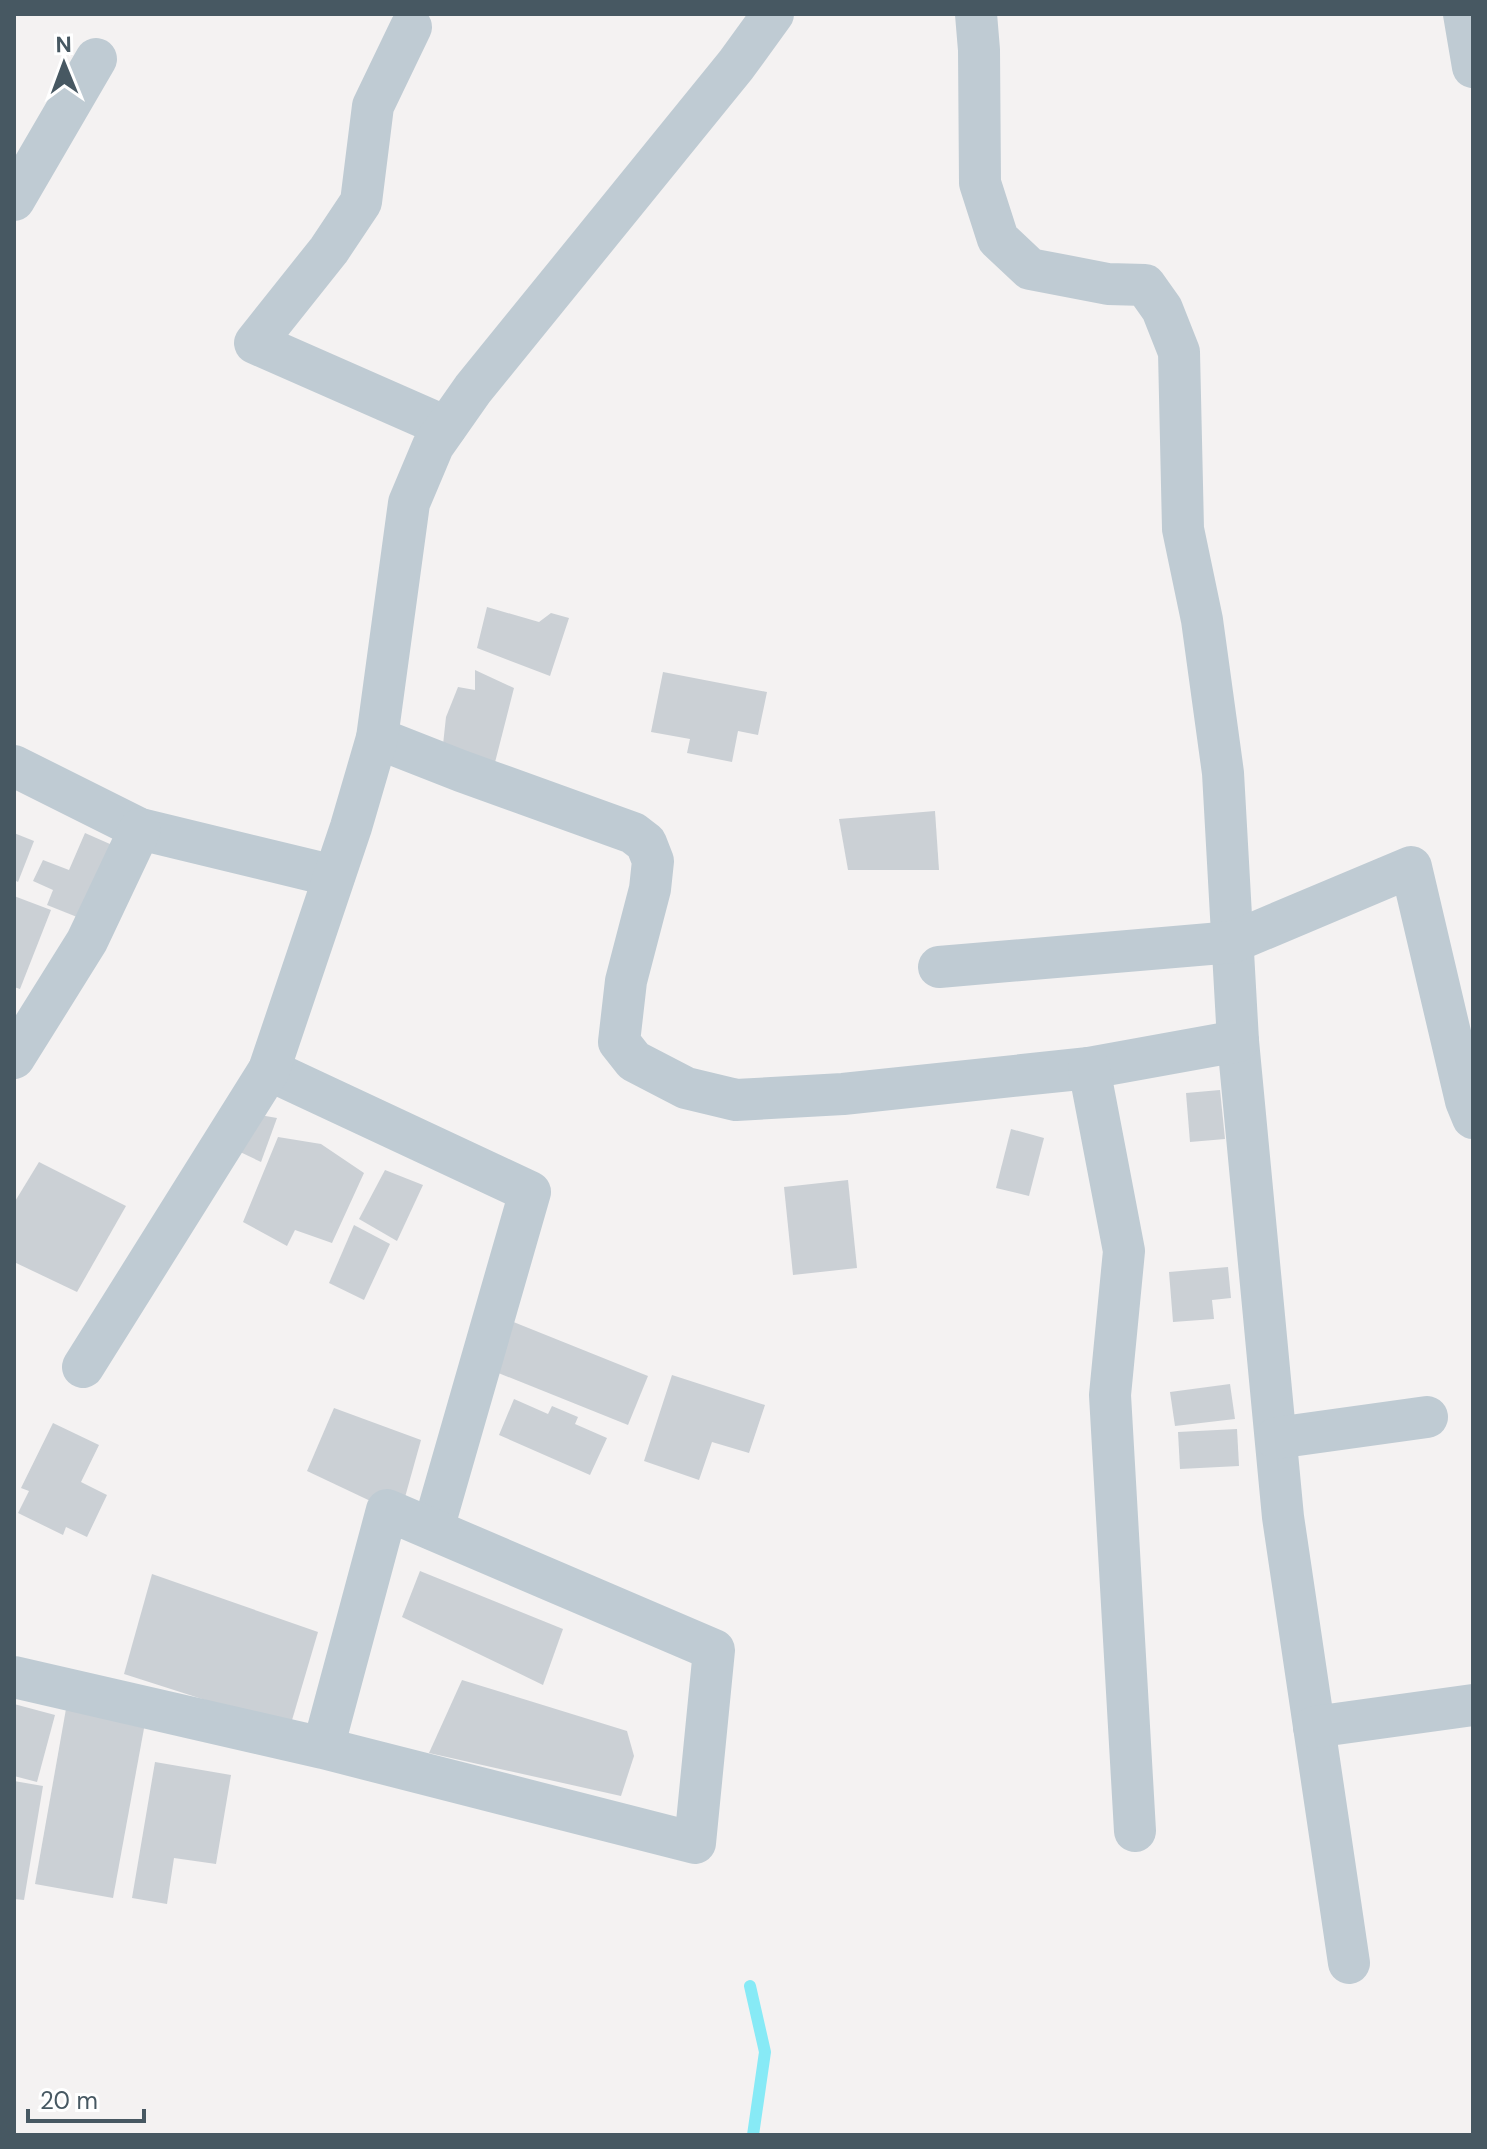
<svg xmlns="http://www.w3.org/2000/svg" width="1487" height="2149" font-family="'DM Sans',sans-serif">
<rect width="100%" height="100%" fill="#f4f2f2"/>
<g fill="none" stroke-linecap="round" stroke-linejoin="round">
<path stroke="#87eaf6" stroke-width="12" d="M750,1986l15,66 -12,83"/>
</g>
<g fill="#cbd0d5">
<path d="M487,607l52,15 12,-9 18,5 -19,58 -73,-28z"/>
<path d="M475,670l39,18 -24,94 -48,-28 4,-37 12,-30 17,3z"/>
<path d="M663,672l104,20 -9,43 -20,-4 -6,31 -45,-9 3,-14 -39,-7z"/>
<path d="M935,811l4,59h-91l-9,-51z"/>
<path d="M14,833l20,8 -16,41 -4,-2z"/>
<path d="M85,833l34,15 -32,73 -40,-16 6,-15 -20,-9 10,-21 26,10z"/>
<path d="M14,896l37,14 -31,79 -6,-2z"/>
<path d="M1220,1090l5,49 -35,3 -4,-49z"/>
<path d="M254,1114l23,4 -16,44 -23,-11z"/>
<path d="M1011,1129l33,9 -15,58 -33,-8z"/>
<path d="M278,1137l43,7 43,29 -32,70 -37,-13 -8,16 -44,-24z"/>
<path d="M39,1162l87,44 -49,86 -63,-30v-59z"/>
<path d="M385,1170l38,15 -26,56 -38,-22z"/>
<path d="M848,1180l9,88 -64,7 -9,-88z"/>
<path d="M354,1225l36,19 -26,56 -35,-17z"/>
<path d="M1228,1267l3,31 -19,2 2,19 -41,3 -4,-50z"/>
<path d="M511,1321l137,55 -20,49 -137,-55z"/>
<path d="M672,1375l93,30 -16,48 -37,-11 -13,38 -55,-19z"/>
<path d="M1230,1384l5,35 -60,7 -5,-34z"/>
<path d="M514,1399l34,15 4,-8 26,11 -3,7 32,14 -17,37 -91,-40z"/>
<path d="M334,1408l87,32 -21,75 -93,-44z"/>
<path d="M53,1423l46,22 -18,37 26,13 -20,42 -21,-10 -3,8 -45,-22 11,-22 -8,-3z"/>
<path d="M1237,1429l2,37 -59,3 -2,-37z"/>
<path d="M420,1571l143,58 -20,56 -141,-68z"/>
<path d="M152,1574l166,58 -28,95 -166,-53z"/>
<path d="M462,1680l165,51 7,25 -13,40 -192,-43z"/>
<path d="M14,1704l41,11 -18,67 -23,-6z"/>
<path d="M66,1709l79,14 -32,175 -78,-14z"/>
<path d="M155,1762l76,13 -15,89 -42,-6 -7,46 -35,-6z"/>
<path d="M14,1781l29,5 -19,114 -10,-1z"/>
</g>
<g fill="none" stroke-linecap="round" stroke-linejoin="round">
<g stroke="#bfcbd3" stroke-width="42">
<path d="M976,14l3,36 1,133 18,56 32,30 78,15 37,1 17,24 17,43 4,177 19,91 21,153 15,268 45,476 66,446"/>
<path d="M1464,14l9,53"/>
<path d="M411,27l-38,79 -12,96 -32,48 -74,93 191,84"/>
<path d="M14,200l82,-141"/>
<path d="M377,738l84,33 172,62 13,10 7,18 -3,28 -24,92 -7,61 15,19 52,27 50,12 107,-6 246,-26 149,-27"/>
<path d="M14,766l126,63 194,47"/>
<path d="M939,967l294,-25 178,-75 55,234 7,17"/>
<path d="M14,1058l73,-117 53,-112"/>
<path d="M1089,1068l35,183 -14,144 25,436"/>
<path d="M269,1070l261,122 -97,337"/>
<path d="M83,1367l186,-297 82,-243 26,-89 32,-235 24,-57 40,-57 263,-324 37,-51"/>
<path d="M1276,1438l151,-21"/>
<path d="M14,1677l309,71 372,95 19,-193 -327,-140 -64,238"/>
<path d="M1314,1727l159,-22"/>
</g>
</g>
<rect width="1487" height="2149" fill="none" stroke="#475862" stroke-width="32"/>
<g transform="translate(64 64) rotate(359)" stroke="#ffffff" stroke-width="6" paint-order="stroke">
<path d="M0-6L14 30L0 20L-14 30Z" fill="#475862"/>
<text y="-12" font-size="22" font-weight="bold" text-anchor="middle" fill="#475862">N</text>
</g>
<path d="M28 2109v12h116v-12" fill="none" stroke="#475862" stroke-width="4"/>
<text x="40" y="2109" font-size="24" fill="#475862" stroke="#ffffff" stroke-width="6" paint-order="stroke">20 m</text>
</svg>
